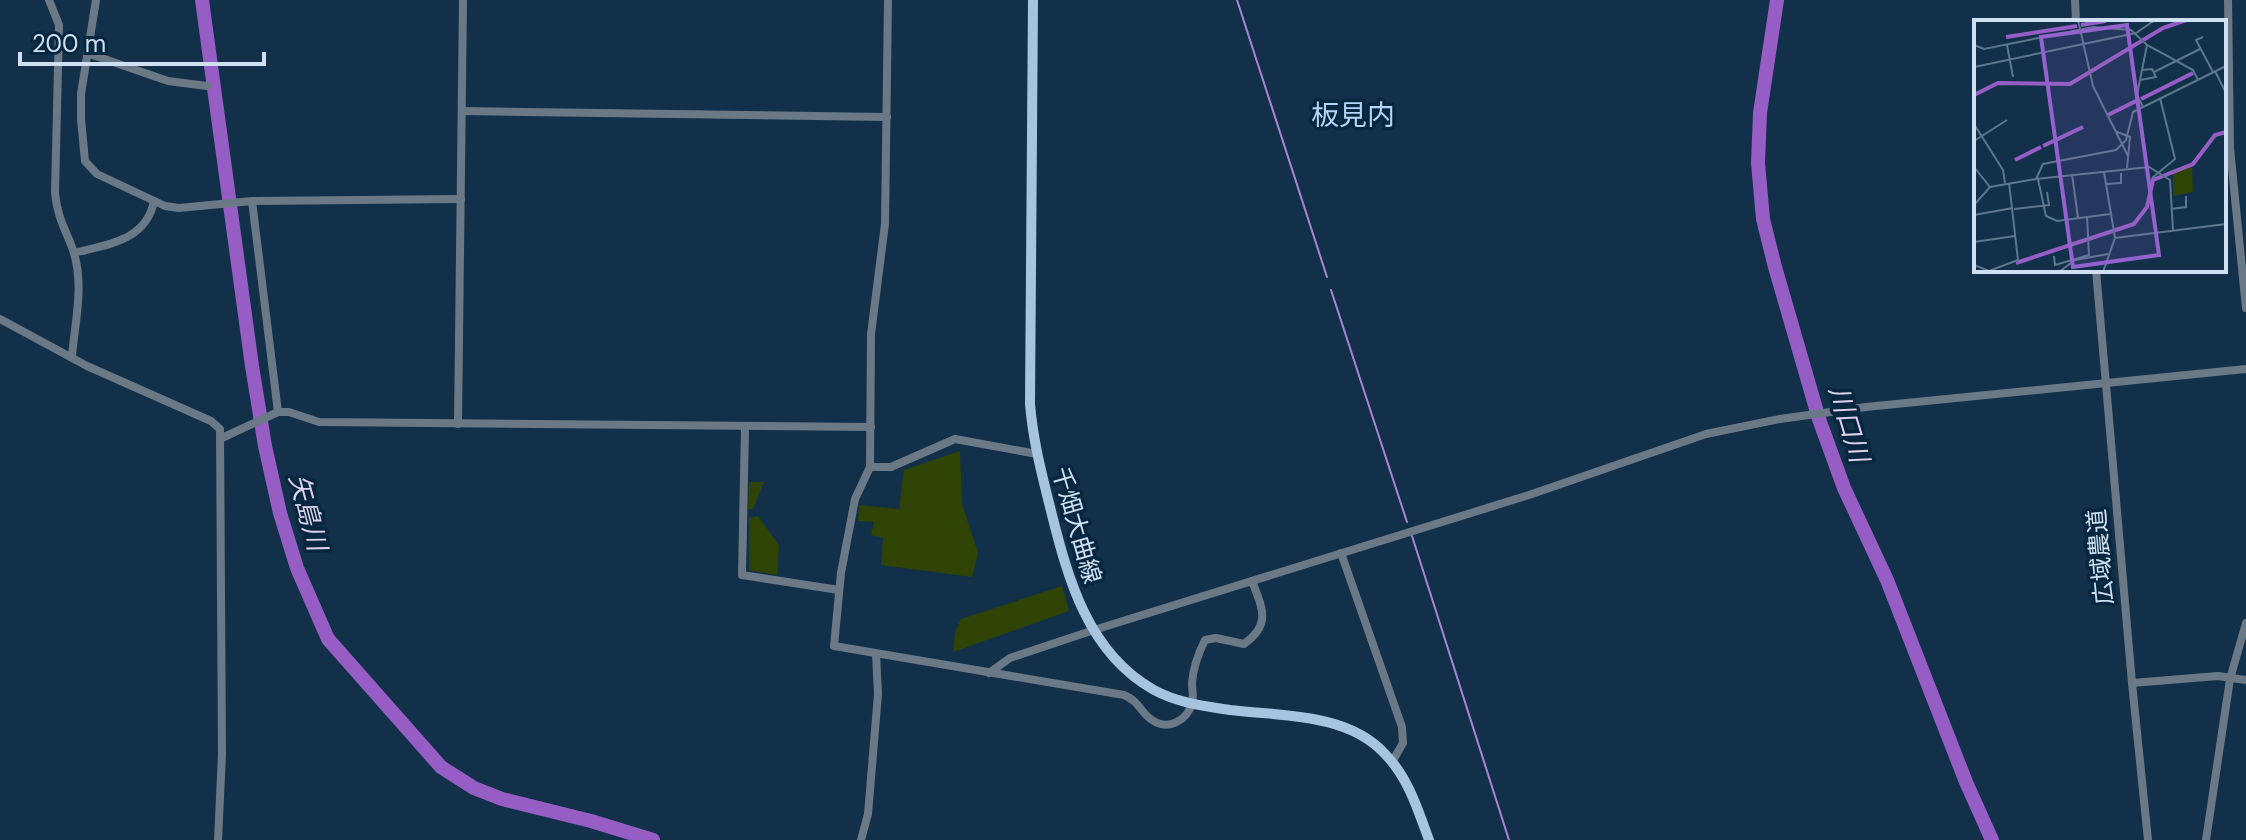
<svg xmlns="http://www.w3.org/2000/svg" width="2246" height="840" font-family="'DM Sans','Noto Sans JP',sans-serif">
<rect width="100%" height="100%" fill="#12304a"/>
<g fill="#2f4404">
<path d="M960,451l2,53 16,49 -6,24 -91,-12 2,-27 -12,-3 3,-13 -16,-1 1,-16 40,4 5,-39z"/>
<path d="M749,482h15l-11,27h-5z"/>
<path d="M758,516l21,29 -2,30 -28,-5v-52z"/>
<path d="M1062,586l7,25 -116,41 2,-20 6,-13z"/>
</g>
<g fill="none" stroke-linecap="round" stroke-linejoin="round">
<g stroke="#a785d2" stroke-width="2">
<path d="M1237,0l90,277"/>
<path d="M1331,290l76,232"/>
<path d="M1412,536l97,304"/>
</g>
<g stroke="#965ec5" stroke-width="14">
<path d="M202,0l50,366 13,80 15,67 17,55 31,71 113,128 33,21 28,11 89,22 62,19"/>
<path d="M1777,0l-17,113 -2,50 5,56 12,48 44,152 25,69 43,92 79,202 26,58"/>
</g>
<g stroke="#6b7986" stroke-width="8">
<path d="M49,0l10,25 -4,168c3,28 11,36 19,60 10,34 1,69 -2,103"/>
<path d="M96,0l-15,94v25l4,42 12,13 68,32 14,2 73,-7 209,-2"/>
<path d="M888,0l-3,224 -14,110 -1,133 -15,32 -14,74 -7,73 290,49c16,7 16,17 28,25 16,11 35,1 40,-17 2,-6 0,-14 0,-20 1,-15 6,-29 13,-43l11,-2 28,6c28,-20 18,-36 8,-63"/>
<path d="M2075,0l1,22"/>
<path d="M2228,0l2,148 16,160"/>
<path d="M87,53l81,28 39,5"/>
<path d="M462,111l425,6"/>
<path d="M252,201l26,211"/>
<path d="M74,253c34,-9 72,-12 80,-52"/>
<path d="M2096,270l36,413 16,157"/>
<path d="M0,319l87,47 124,55 9,8 2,325 -4,86"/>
<path d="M458,424l5,-424"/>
<path d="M745,428l-3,147 97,15"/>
<path d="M222,438l56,-26h11l30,10 552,5"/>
<path d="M870,467h21l64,-28 82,15"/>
<path d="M1341,553l61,174 1,16 -11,19"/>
<path d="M989,673l21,-15 84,-28 435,-135 177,-61 74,-15 86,-12 380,-38"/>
<path d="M2132,683l86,-7 28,4"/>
<path d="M861,840l7,-26 10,-120 -2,-40"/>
<path d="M2206,840l24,-161 16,-56"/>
</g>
<path stroke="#a6c3df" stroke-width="10" d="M1033,0l-3,404c3,37 12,71 21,107 17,68 37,142 103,179 24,13 50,16 76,20 51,6 118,3 155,44 23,23 33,56 44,86"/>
</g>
<g text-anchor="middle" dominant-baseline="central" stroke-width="7" stroke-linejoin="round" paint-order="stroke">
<g font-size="24" fill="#cee0f1" stroke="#07263f">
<text transform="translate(1077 525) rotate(74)">千畑大曲線</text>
<text transform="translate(2100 557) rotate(-95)">広域農道</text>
</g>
<g font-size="26" font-style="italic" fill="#ded1ec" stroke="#07263f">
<text transform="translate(1849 424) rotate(73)">川口川</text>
<text transform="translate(308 512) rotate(75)">矢島川</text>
</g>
<g font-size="28" fill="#b2d5f6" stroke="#07263f">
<text x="1353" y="115">板見内</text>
</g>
</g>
<g transform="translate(1974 20)">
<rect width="252" height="252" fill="#12304a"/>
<path d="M218,146l1,26 -20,4v-23z" fill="#2f4404"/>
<path fill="none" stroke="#965ec5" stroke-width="4" d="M107,5l25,-4M32,17l71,-11M0,75l24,-12 72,1 93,-56 23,-8M167,79l52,-26M134,95l30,-15M69,126l40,-19M41,140l26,-13M42,243l118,-39 13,-17 6,-27 40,-16 22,-29 11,-3"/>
<path fill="none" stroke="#5d768d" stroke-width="2" d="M104,0l15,66 35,70M229,17l-7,3 17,32M0,25l10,4 109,-22 38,3 16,15 46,25 5,10M33,25l6,32M0,47l162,-34 19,-13M241,51l11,22M180,52l46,-23M166,60l16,-3 -4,-8 -9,1M169,87l-6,-12 10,-50M0,104l29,46 2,13M141,111l15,6 -3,31M0,121l33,-21M0,147l16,20M130,152l11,66M98,154l6,44M178,158l23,-19 -15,-61M62,159l113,-12 21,13 3,50M64,159l8,37 11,5 53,-7M132,164l15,-1v-10M0,185l16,-18 46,-8 7,-15 73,-14 10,-10 7,-28 93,-46M40,189l35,-4 -2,-13M197,189l15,-2v-11M0,195l39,-7M141,218l111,-14M0,222l41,-6M80,236l1,9 34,-10 -2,-38M0,245l15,6 29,-11 -9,-77M85,252l16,-12 33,-6M129,252l12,-34"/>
<path fill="#9462ce" fill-opacity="0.15" stroke="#9462ce" stroke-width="4" d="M153,5l32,230 -86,12 -32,-230z"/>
<rect width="252" height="252" fill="none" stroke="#cee0f1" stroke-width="4"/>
</g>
<path d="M20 52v12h244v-12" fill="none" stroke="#cee0f1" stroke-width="4"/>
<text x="32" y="52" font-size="24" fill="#cee0f1" stroke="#07263f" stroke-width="6" paint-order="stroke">200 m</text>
</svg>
